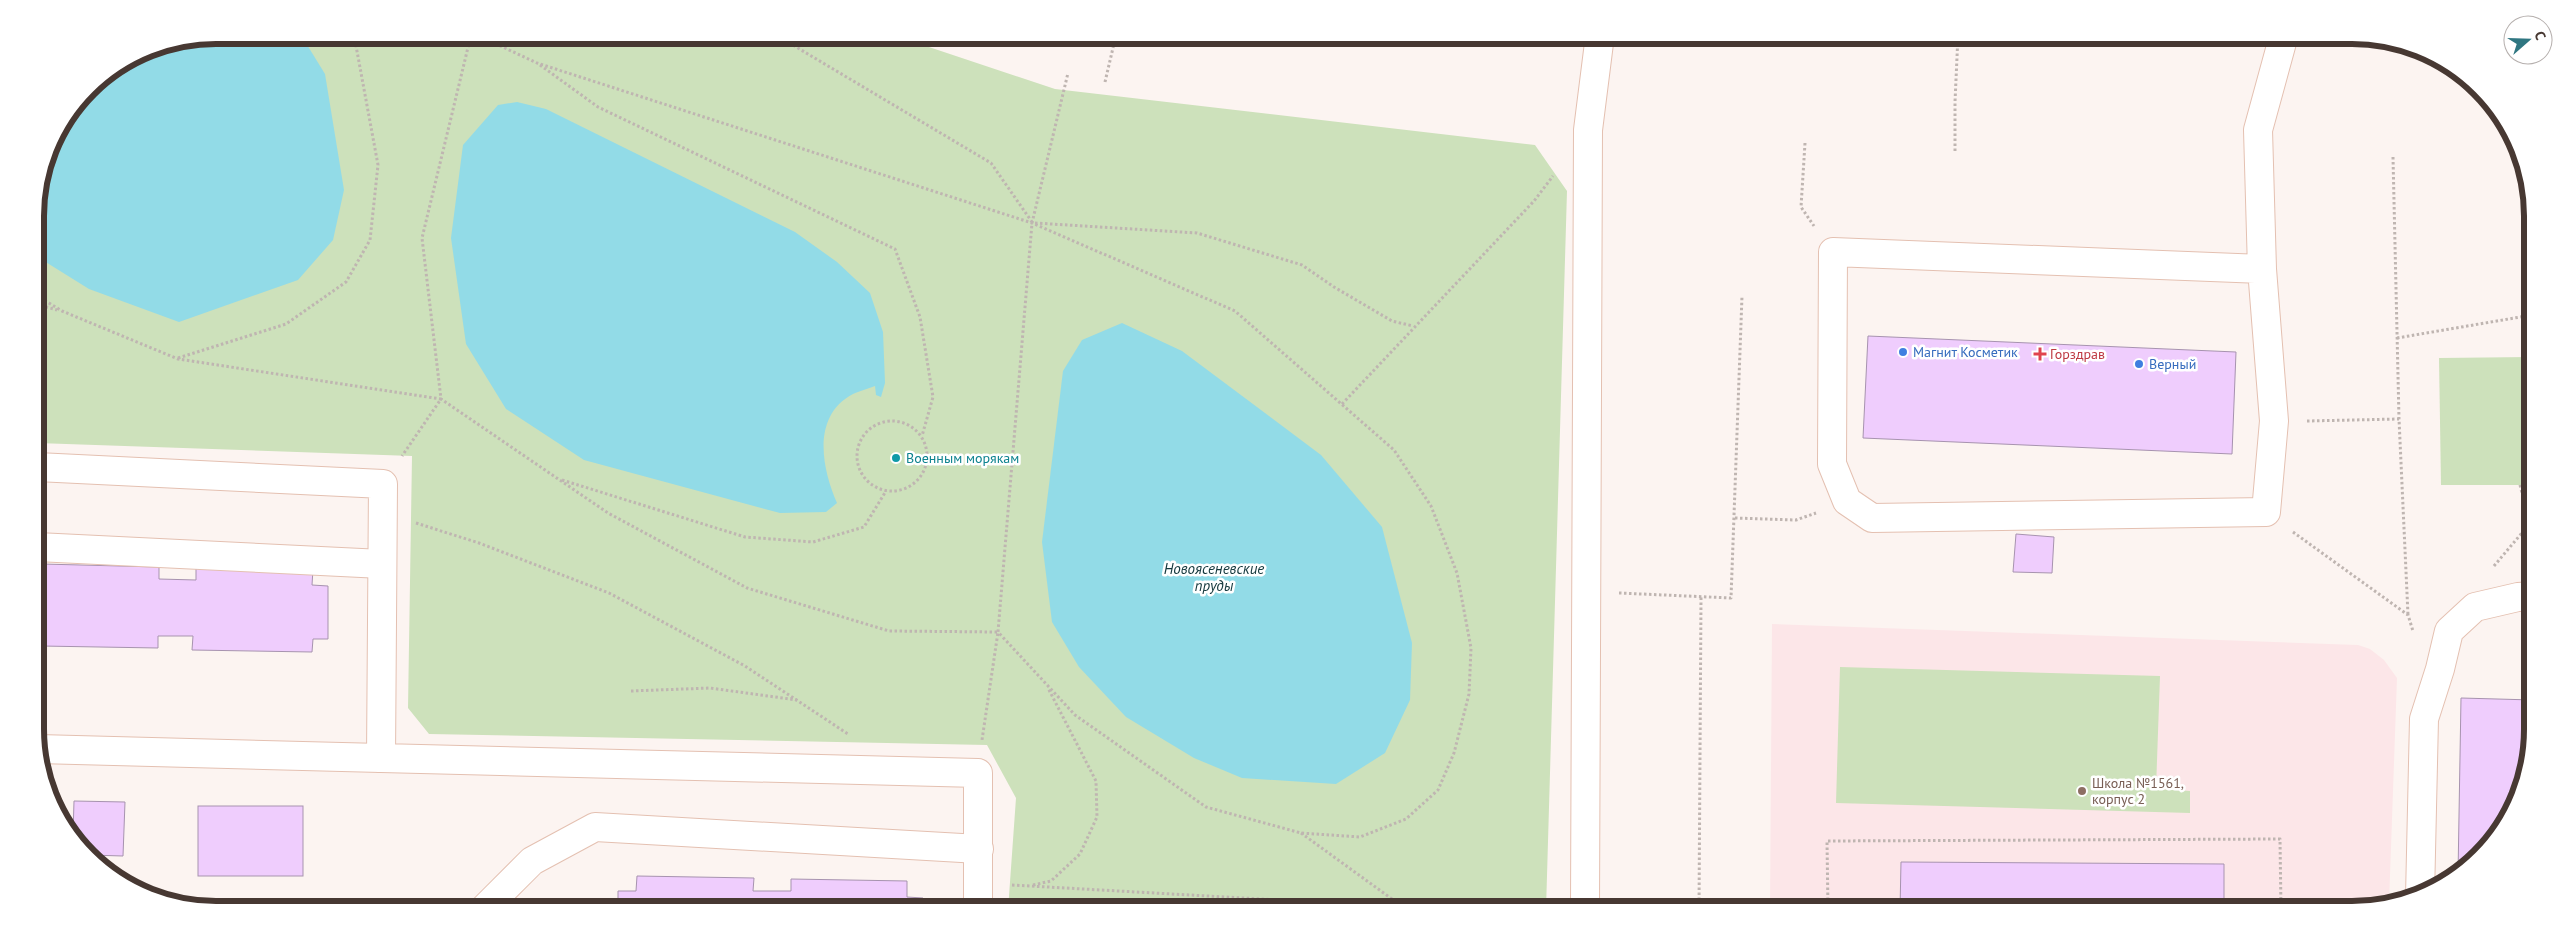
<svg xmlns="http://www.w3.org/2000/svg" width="2568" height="945" font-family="'PT Sans',sans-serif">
<rect width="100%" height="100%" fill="#fcf4f1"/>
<path fill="#fce6e8" d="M1772,624l586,21 12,4 14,11 13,18 -8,226 -25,6h-594z"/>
<g fill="#cde1bb">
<path d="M215,35h678l162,54 480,56 32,46 -21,719h-538l8,-112 -29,-53 -558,-11 -21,-26 4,-252 -375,-13 -2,-240 19,-68 42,-55 51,-31z"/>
<path d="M2530,357l1,128h-90l-2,-127z"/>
<path d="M1840,667l320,9 -4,113 34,2v22l-354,-10z"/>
</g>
<g fill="#92dbe7">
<path d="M215,35h86l24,39 19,116 -11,50 -35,40 -119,42 -90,-33 -53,-33 -1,-53 19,-68 42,-55 51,-31z"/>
<path d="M517,102l29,7 249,123 42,30 33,31 13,39 2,51 -4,14 -5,-2 -1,-9c-7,3 -16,5 -22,8 -42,22 -31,75 -16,109l-11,9 -46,1 -196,-53 -78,-51 -40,-65 -15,-106 12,-93 35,-40z"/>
<path d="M1122,323l60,28 139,104 61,72 30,116 -2,57 -25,53 -49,31 -94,-6 -48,-20 -68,-41 -47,-50 -27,-45 -10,-80 21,-171 19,-31z"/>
</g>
<g fill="#efcdfd" stroke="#a793af">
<path d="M1868,336l368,16 -4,102 -369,-16z"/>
<path d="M2016,534l38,3 -2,36 -39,-1z"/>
<path d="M42,564l117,3v12l37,1v-13l117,2 -1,16 16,1v53h-15l-1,13 -120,-2 1,-14h-35v12l-117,-2 1,-13h-4l-1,-54h5z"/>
<path d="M2461,698l72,2v30l-9,57 -22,43 -44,45z"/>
<path d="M74,801l51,1 -2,54 -34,-1 -9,-6 -7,-14z"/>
<rect x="198" y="806" width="105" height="70"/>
<path d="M1901,862l323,2v46h-324z"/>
<path d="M637,876l117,2 -1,13h38v-12l116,2v16l16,1v12h-327l4,-3 18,-1v-15h18z"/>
</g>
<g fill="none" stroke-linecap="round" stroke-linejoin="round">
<g stroke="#e4c0b1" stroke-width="30">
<g id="minor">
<path d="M2262,269l-429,-17 -1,212 15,37 25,17 394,-6 8,-91 -12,-152 -4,-139 26,-95"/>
<path d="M37,467l346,17 -2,274 597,15v137"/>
<path d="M37,547l345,17"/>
<path d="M38,749l343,9"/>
<path d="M2420,897l4,-178 16,-50 9,-38 26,-24 43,-10 15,-1"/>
<path d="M483,910l49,-49 63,-34 384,22"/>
<path d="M1585,910l3,-780 12,-95"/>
</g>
</g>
<g stroke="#bfb5b1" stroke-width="3" stroke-dasharray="2.5 2.5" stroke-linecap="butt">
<path d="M471,35l-49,203 19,161 167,114 139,75 142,43 109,1 -16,108"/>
<path d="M477,35l60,28 495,160 203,88 159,139 37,56 26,67 14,75 -2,46 -15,59 -16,37 -32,29 -46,18 -59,-4 -95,-26 -131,-92 -77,-83 34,-409 36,-150"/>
<path d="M776,35l215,128 41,59"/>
<path d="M540,65l58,42 297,142 25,68 13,80 -11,39"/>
<path d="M1105,82l11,-47"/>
<path d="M1805,143l-4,64 13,19"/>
<path d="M1955,151v-49l3,-67"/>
<path d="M2393,157l6,262 9,196"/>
<path d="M1035,223l162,10 105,32 32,22 58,34 21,5"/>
<path d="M36,295l26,16 116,48 263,40 -39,57"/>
<path d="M36,304l21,6"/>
<path d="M2397,338l135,-23"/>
<path d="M178,358l108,-34 60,-42 24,-42 8,-75 -24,-130"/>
<path d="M1342,404l192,-203 19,-25"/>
<circle cx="892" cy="456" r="35"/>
<path d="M2307,421l92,-2"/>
<path d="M562,480l183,57 68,5 51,-15 22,-36"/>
<path d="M2520,485l10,39"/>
<path d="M1735,518l61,2 20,-7"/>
<path d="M416,523l63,20 130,50 136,73 103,68"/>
<path d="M2293,532l115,83 5,16"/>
<path d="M2494,566l38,-45"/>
<path d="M1619,593l112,5 11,-302"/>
<path d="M631,691l79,-3 87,12"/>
<path d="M1301,833l102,74 109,3"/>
<path d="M1012,885l391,22"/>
<path d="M1033,885l18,-4 29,-27 17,-37 -1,-36 -48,-93"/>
<path d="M1699,910l2,-313"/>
<path d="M1828,910l-1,-69 453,-2 1,71"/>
</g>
<use href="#minor" stroke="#fff" stroke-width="28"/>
</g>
<g fill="#3f7fe0" stroke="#fff" stroke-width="2">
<circle cx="1903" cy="352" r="5"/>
<circle cx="2139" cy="364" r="5"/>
</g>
<path fill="#e0444e" stroke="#fff" stroke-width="2" d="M2037.5 346.5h5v5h5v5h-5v5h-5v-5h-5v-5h5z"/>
<circle fill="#0f9aa8" stroke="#fff" stroke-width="2" cx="896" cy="458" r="5"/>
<circle fill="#8d6e63" stroke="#fff" stroke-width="2" cx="2082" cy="791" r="5"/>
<g text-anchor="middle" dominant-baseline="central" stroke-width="5" stroke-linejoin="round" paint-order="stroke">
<g font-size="14" fill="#366cbe" stroke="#fff" text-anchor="start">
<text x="1913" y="352">Магнит Косметик</text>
<text x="2149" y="364">Верный</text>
</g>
<g font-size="14" fill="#be3a42" stroke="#fff" text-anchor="start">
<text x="2050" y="354">Горздрав</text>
</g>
<g font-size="14" fill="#0d838f" stroke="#fff" text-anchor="start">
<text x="906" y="458">Военным морякам</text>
</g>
<g font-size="14" fill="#785e54" stroke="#fff" text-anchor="start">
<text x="2092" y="783">Школа №1561,<tspan x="2092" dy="16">корпус 2</tspan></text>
</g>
<g font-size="15" font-style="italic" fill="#13373c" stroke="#fff">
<text x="1214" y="568">Новоясеневские<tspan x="1214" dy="17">пруды</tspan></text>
</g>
</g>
<path d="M0 0H2568V945H0ZM216 44H2352A172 172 0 0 1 2524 216V729A172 172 0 0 1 2352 901H216A172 172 0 0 1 44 729V216A172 172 0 0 1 216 44Z" fill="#fff" fill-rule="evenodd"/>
<path fill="none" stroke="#473832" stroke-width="6" d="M216 44H2352A172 172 0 0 1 2524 216V729A172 172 0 0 1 2352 901H216A172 172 0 0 1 44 729V216A172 172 0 0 1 216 44Z"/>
<g transform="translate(2528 40) rotate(70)"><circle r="24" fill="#ffffff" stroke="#b5afad"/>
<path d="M0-4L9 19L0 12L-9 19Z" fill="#2f7681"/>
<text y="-8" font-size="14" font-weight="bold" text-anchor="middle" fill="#473832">С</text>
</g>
</svg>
